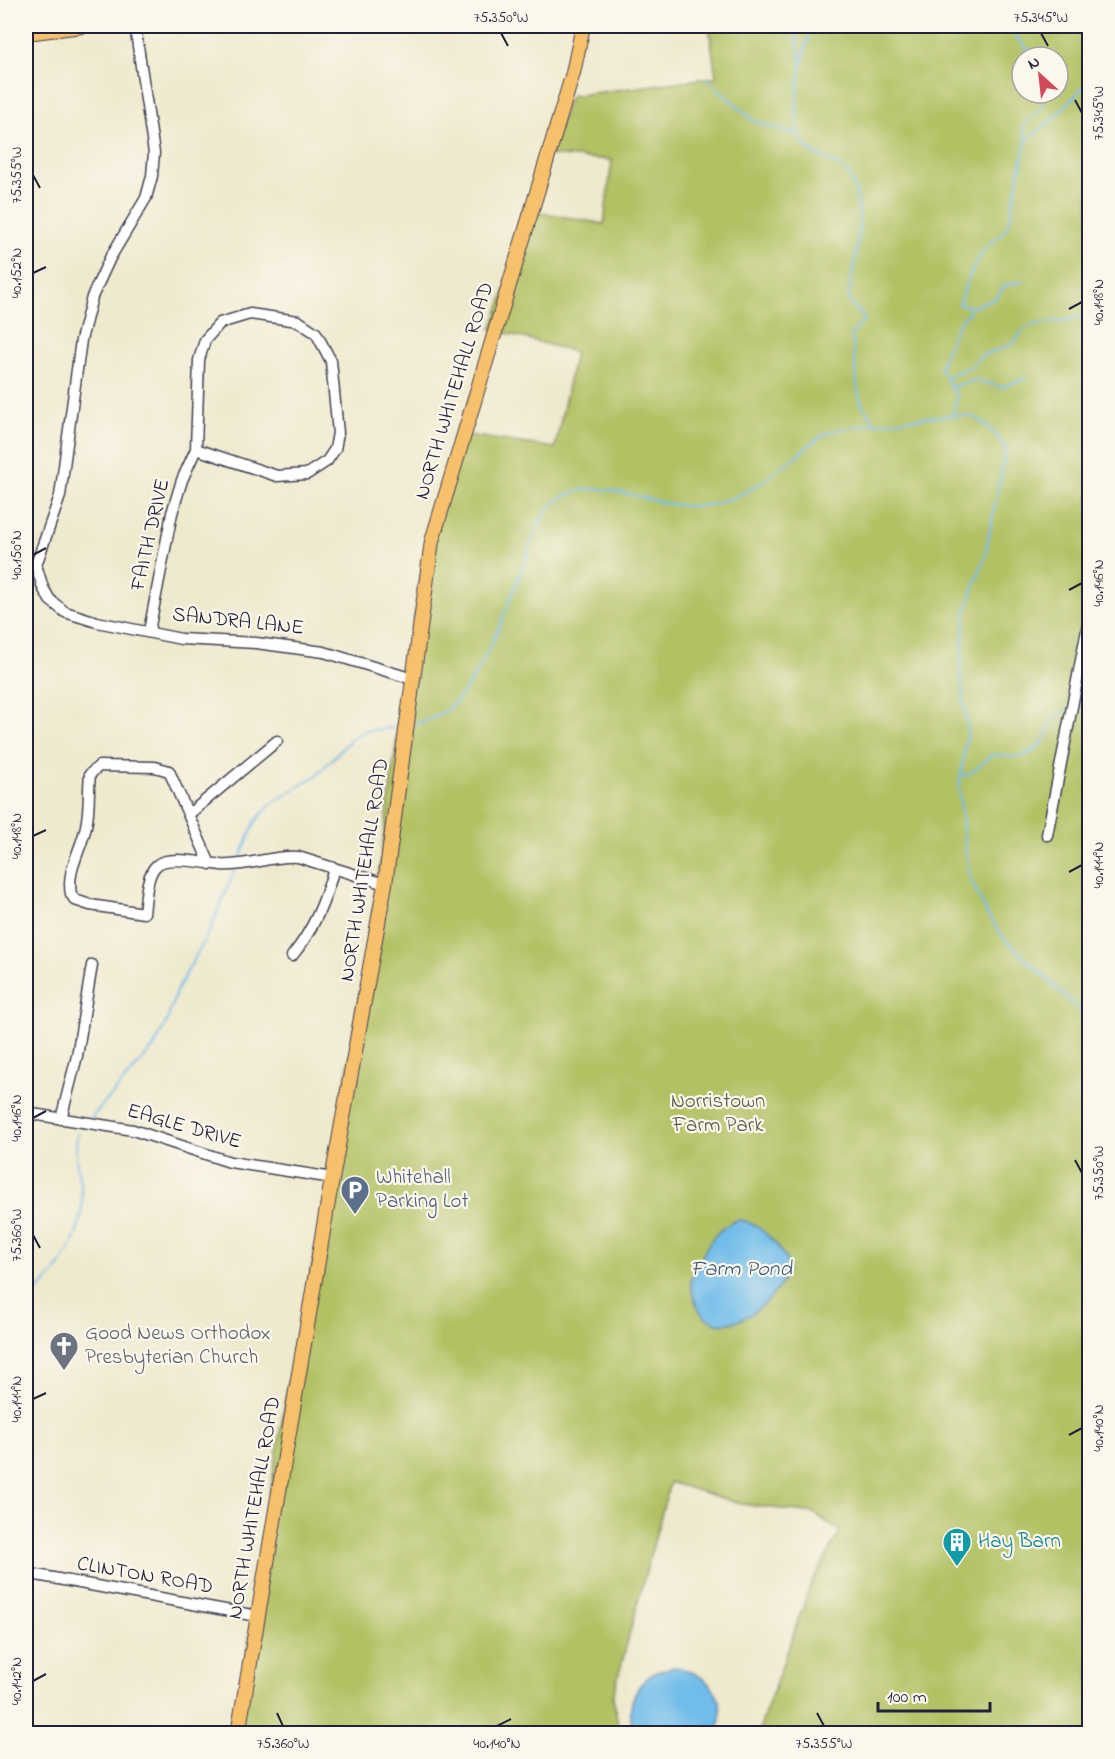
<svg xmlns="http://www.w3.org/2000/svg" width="1115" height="1759" font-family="'Indie Flower',sans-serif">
<rect width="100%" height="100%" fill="#fbf7ec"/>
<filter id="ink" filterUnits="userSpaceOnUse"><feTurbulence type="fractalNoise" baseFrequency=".0167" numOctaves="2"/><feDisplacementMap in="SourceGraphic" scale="12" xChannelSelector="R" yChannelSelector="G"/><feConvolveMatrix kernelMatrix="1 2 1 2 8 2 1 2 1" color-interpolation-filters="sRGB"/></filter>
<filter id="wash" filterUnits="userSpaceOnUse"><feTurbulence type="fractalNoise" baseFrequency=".008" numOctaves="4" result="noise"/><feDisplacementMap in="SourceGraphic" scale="24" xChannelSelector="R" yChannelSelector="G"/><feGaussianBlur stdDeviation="1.35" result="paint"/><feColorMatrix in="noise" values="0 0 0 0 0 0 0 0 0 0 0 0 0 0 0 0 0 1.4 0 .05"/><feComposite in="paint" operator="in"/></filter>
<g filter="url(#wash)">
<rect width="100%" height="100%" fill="#efe9ce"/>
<path fill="#b2c164" stroke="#6a7250" stroke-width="1.5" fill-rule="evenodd" d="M709,26h380v1707h-331l53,-149 29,-52 -26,-19 -73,-9 -71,-22 -57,214 5,28 5,9 -388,1 37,-254 20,-117 32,-153 51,-309 35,-260 14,-85 37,-122 94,14 20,-96 -84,-23 44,-118 69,13 8,-64 -63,-5 21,-59 146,-19zM1022,57h36v36h-36z"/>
<g fill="#70bcea" stroke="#496f92" stroke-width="1.5">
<path d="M738,1220c20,0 46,29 51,47 -10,37 -77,88 -95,31 -1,-5 -5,-13 -3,-18 2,-8 9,-17 12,-25 5,-14 20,-31 35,-35z"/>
<path d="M674,1667c32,4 59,33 41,66h-81c-10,-34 5,-60 40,-66z"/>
</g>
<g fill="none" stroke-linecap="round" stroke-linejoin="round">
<g stroke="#70bcea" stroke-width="2">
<path d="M794,26l8,41"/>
<path d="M813,26c-11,24 -26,98 -8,120 12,15 38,13 47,35 16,39 2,78 -4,118l17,20 -13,15 6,58 4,13 14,19"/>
<path d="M1010,26v3l24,28"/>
<path d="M706,78l49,44 44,13"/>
<path d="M1026,141l-2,-17 18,-16 1,-15"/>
<path d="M972,307l24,-9 8,-12 19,-5"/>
<path d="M946,377l26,-11 9,-10 32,-12 9,-13 10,-6 58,-9"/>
<path d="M951,387l24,-7 27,7 24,-9"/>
<path d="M952,415l5,-18 -17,-29c6,-15 10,-32 20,-46 4,-6 9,-8 12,-15l-13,-3 11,-30 15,-26 15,-12 9,-13 17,-82 24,-19 40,-42"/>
<path d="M1078,702l12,-10"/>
<path d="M412,725c16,-4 32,-11 44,-24 35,-37 63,-127 82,-176 40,-74 111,-9 170,-20 34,-6 60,-27 87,-48 10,-8 21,-19 33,-24 18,-7 130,-22 145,-16 14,6 24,19 33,31l-21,108 -19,54 -4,40 -2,24 8,55 -9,58 6,60 5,31 17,36 17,24 86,82"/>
<path d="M963,776l8,-3 22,-19c30,8 51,-1 58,-33l17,-12"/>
<path d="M239,861l16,-39 16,-18 46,-29 34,-36 13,-8 36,-4"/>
<path d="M91,1118l63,-71 13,-26 9,-29 33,-60 26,-63"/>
<path d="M26,1300c30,-21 58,-64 56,-103 -2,-23 -10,-41 -4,-64"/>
</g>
</g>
</g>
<g filter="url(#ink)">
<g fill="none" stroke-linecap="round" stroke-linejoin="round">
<g stroke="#414051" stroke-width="13">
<g id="minor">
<path d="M135,26l19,127 -2,23 -6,22 -36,60 -18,39 -11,43 -21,156 -24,69 7,23 7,12 15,12 32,10 84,17 75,4 68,9 89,27"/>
<path d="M149,631l23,-118 10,-33 14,-31 3,-89 6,-20 15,-17 30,-9 48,7 18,12 15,28 7,72 -3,16 -8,12 -20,13 -30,2 -81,-27"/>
<path d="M189,814l88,-73"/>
<path d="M1047,835l43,-221"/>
<path d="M210,864l-41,-93 -14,-4 -56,-1 -9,8c-2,17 0,35 -4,52 -4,23 -20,44 -15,68l4,6 15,5 54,8c2,-14 2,-39 13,-48 10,-10 50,-2 64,0 26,2 51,-10 77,-8l87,27"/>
<path d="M292,956c22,-27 33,-55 42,-88"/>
<path d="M26,1113l107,17 97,32 103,16"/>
<path d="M61,1119l16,-63 15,-91"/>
<path d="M26,1573l231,43"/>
<path d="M26,1729l22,5"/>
</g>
</g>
<g stroke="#414051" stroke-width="16">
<g id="major">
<path d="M26,33l56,-7"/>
<path d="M238,1734l91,-538 56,-312 47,-343 141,-468 10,-47"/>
</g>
</g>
<use href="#minor" stroke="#fff" stroke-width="10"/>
<use href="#major" stroke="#f7c06c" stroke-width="14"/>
</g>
</g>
<path fill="none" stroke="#22223b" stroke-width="2" d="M501,33l7,13M1041,33l7,13M1075,100l7,13M33,175l7,13M33,273l13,-6M1069,309l13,-7M33,555l13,-7M1069,590l13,-7M33,836l13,-6M1069,872l13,-7M33,1118l13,-7M1075,1160l7,13M33,1235l7,13M33,1399l13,-6M1069,1435l13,-7M33,1681l13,-7M277,1713l6,13M817,1713l7,13M497,1726l14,-7"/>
<defs>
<g id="parking-pin" transform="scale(1.5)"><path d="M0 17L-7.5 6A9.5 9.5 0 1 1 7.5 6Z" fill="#5c6f8a" stroke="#fbf7ec"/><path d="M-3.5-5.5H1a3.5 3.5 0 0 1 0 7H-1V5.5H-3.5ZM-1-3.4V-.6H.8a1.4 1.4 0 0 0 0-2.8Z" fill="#fff"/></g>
<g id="church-pin" transform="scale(1.5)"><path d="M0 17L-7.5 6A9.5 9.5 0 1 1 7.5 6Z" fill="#6b7280" stroke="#fbf7ec"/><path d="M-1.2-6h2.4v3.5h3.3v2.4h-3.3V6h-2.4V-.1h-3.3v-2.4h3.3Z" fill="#fff"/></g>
<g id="building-pin" transform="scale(1.5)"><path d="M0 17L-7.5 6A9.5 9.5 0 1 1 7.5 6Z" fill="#0f9aa8" stroke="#fbf7ec"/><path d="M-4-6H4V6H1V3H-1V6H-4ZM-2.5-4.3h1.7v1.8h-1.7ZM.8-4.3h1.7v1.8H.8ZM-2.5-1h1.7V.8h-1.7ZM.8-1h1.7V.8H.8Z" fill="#fff"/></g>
</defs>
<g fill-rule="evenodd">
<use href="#parking-pin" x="355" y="1190"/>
<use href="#church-pin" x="64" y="1346"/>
<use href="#building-pin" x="957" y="1542"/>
</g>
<g text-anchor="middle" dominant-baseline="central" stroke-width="4.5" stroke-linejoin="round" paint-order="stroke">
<g font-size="21" fill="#22223b" stroke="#fbf7ec">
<text transform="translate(455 391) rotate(-73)">NORTH WHITEHALL ROAD</text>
<text transform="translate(151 535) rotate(-77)">FAITH DRIVE</text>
<text transform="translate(238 622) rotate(6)">SANDRA LANE</text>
<text transform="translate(365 870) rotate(-81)">NORTH WHITEHALL ROAD</text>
<text transform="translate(184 1127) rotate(16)">EAGLE DRIVE</text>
<text transform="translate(255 1508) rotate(-80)">NORTH WHITEHALL ROAD</text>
<text transform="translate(145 1576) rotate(10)">CLINTON ROAD</text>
</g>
<g font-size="21" fill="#545a49" stroke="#fbf7ec">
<text x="718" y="1102">Norristown<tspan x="718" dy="24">Farm Park</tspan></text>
</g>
<g font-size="21" fill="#4e5e75" stroke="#fbf7ec" text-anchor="start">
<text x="376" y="1178">Whitehall<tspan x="376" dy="24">Parking Lot</tspan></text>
</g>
<g font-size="21" fill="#5b616d" stroke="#fbf7ec" text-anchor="start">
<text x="85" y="1334">Good News Orthodox<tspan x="85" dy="24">Presbyterian Church</tspan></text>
</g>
<g font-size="21" fill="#0d838f" stroke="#fbf7ec" text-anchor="start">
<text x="978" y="1542">Hay Barn</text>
</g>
<g font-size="22" font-style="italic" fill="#3d5878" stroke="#fbf7ec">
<text x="741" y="1270">Farm Pond</text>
</g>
</g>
<rect width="1115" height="1759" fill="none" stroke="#fbf7ec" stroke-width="66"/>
<g transform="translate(1040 75) rotate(333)"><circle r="28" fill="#fbf7ec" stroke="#a4a2a5" stroke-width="1.5"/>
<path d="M0-4.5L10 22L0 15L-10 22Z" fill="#d1495b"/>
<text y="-9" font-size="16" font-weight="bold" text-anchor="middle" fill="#22223b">N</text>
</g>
<path d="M878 1702v9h112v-9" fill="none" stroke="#22223b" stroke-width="3"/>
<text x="887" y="1702" font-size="18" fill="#22223b" stroke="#fbf7ec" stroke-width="4.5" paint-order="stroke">100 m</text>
<rect x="33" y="33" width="1049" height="1693" fill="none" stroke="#22223b" stroke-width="2"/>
<g font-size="15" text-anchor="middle" fill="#22223b">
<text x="501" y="22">75.350°W</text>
<text x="1041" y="22">75.345°W</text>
<text transform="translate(1098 113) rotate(-90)" y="5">75.345°W</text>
<text transform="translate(16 175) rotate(-90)" y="5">75.355°W</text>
<text transform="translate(16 273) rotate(-90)" y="5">40.152°N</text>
<text transform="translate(1098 302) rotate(-90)" y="5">40.148°N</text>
<text transform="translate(16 555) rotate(-90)" y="5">40.150°N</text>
<text transform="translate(1098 583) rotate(-90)" y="5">40.146°N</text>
<text transform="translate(16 836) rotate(-90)" y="5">40.148°N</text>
<text transform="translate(1098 865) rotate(-90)" y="5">40.144°N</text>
<text transform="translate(16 1118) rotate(-90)" y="5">40.146°N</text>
<text transform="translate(1098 1173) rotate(-90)" y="5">75.350°W</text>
<text transform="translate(16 1235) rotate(-90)" y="5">75.360°W</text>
<text transform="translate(16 1399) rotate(-90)" y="5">40.144°N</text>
<text transform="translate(1098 1428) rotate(-90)" y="5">40.140°N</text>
<text transform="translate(16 1681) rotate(-90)" y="5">40.142°N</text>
<text x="283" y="1748">75.360°W</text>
<text x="497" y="1748">40.140°N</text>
<text x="824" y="1748">75.355°W</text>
</g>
</svg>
